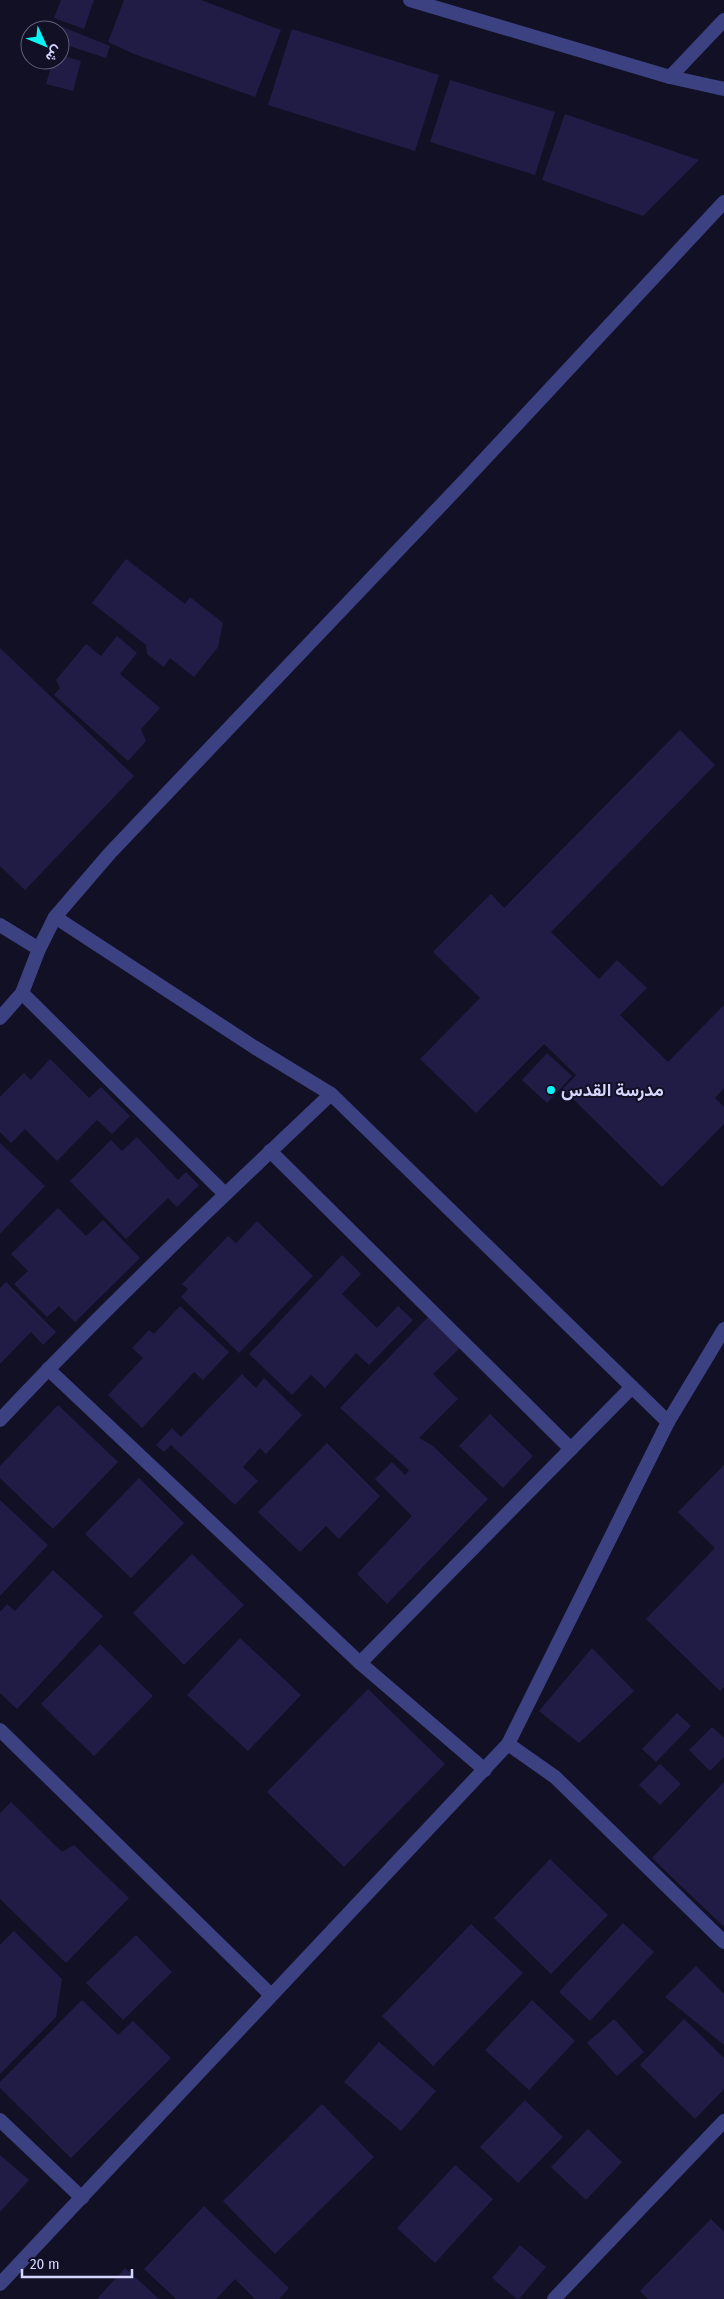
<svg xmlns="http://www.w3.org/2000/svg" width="724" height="2299" font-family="'Fira Sans Condensed',Vazirmatn,sans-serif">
<rect width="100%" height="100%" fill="#111025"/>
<g fill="#201c45">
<path d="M61,0h33l-10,29 -30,-11z"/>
<path d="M124,0h77l80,30 -26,67 -121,-43 -26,-12z"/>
<path d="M50,22l60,24 -4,12 -46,-15v-13h-14z"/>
<path d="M292,29l147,46 -24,76 -147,-46z"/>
<path d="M60,55l21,6 -8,30 -27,-7 7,-24h7z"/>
<path d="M450,80l105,32 -20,63 -105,-33z"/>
<path d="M565,114l134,46 -56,56 -101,-36z"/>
<path d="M126,559l59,45 5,-7 33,26 -5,24 -24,30 -24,-19 -6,9 -17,-13 -1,-9 -54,-42z"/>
<path d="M117,636l20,17 -17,21 40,34 -19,21 5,12 -18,20 -74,-66 6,-7 -4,-8 30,-36 15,12z"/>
<path d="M0,648l134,128 -109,114 -25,-24z"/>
<path d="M680,730l35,35 -164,167 48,47 18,-19 30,28 -27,27 48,47 56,-57v83l-9,10 9,9v17l-62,63 -99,-98 13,-14 -32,-31 -68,69 -56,-54 60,-61 -47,-46 58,-58 13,14z"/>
<path d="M547,1053l25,23 -25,27 -25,-23z"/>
<path d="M50,1059l39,39 12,-11 29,29 -18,18 -15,-14 -40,41 -32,-32 -14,14 -11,-11v-35l24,-24 7,7z"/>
<path d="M137,1137l41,43 8,-8 13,13 -22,22 -9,-9 -42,41 -56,-58 41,-41 11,11z"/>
<path d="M0,1143l45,43 -45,48z"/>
<path d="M58,1208l28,28 17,-16 37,38 -65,64 -16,-16 -12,11 -33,-33 14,-13 -17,-17z"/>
<path d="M257,1221l56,55 -74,77 -58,-56 7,-8 -6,-5 46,-48 8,7z"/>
<path d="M342,1255l19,19 -19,20 35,34 21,-22 15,14 -44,45 -13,-12 -31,35 -14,-13 -19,20 -43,-41z"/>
<path d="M6,1282l50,50 -13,13 -12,-13 -31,32v-76z"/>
<path d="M180,1306l49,46 -26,28 -9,-8 -52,56 -34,-33 35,-37 -11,-10 17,-18 5,4z"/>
<path d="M428,1317l32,31 -27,26 25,25 -39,39 14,8 55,53 -101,105 -30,-30 55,-58 -37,-37 17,-17 13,13 4,-5 -69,-62z"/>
<path d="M242,1374l14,14 8,-10 38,37 -36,39 -6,-6 -17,19 15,14 -23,24 -64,-60 -7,7 -8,-7 16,-17 9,9z"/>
<path d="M58,1405l60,57 -65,67 -53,-51v-12z"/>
<path d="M490,1414l43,42 -30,32 -44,-42z"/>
<path d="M327,1443l53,53 -41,43 -13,-13 -26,26 -42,-40z"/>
<path d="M724,1465v222l-4,4 -74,-72 69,-71 -37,-36z"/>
<path d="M139,1478l45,45 -53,55 -46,-44z"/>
<path d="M0,1500l48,45 -48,51z"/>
<path d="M192,1554l52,51 -60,60 -51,-52z"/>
<path d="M53,1570l50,46 -86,93 -17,-16v-81l7,-8 8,7z"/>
<path d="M240,1638l61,57 -53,56 -61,-56z"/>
<path d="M100,1644l53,52 -59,60 -53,-52z"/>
<path d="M592,1648l42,43 -55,52 -40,-32z"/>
<path d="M368,1689l77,75 -101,103 -77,-75z"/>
<path d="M677,1713l14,13 -35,36 -14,-13z"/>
<path d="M712,1727l12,11v19l-14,14 -21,-21z"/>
<path d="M660,1764l21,20 -21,21 -21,-20z"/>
<path d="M724,1782v143l-1,1 -71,-68z"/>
<path d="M11,1802l51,50 12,-7 55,53 -63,65 -66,-64v-86z"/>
<path d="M550,1859l58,56 -57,59 -57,-56z"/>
<path d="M623,1923l31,29 -64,69 -31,-29z"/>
<path d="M471,1924l52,49 -90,93 -51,-50z"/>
<path d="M14,1931l48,48 -6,38 -56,57v-129z"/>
<path d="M136,1935l36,37 -49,48 -37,-37z"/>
<path d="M696,1966l28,28v51l-59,-48z"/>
<path d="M82,2000l36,35 15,-14 38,37 -100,100 -71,-70v-6z"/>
<path d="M532,2000l43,41 -46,49 -44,-40z"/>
<path d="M614,2019l30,33 -27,24 -30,-33z"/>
<path d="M684,2019l40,39v31l-29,30 -55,-54z"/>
<path d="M379,2042l57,49 -35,40 -57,-49z"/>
<path d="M525,2100l38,37 -45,46 -38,-36z"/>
<path d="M322,2104l52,53 -99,97 -52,-53z"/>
<path d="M588,2129l34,33 -36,38 -35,-33z"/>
<path d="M0,2155l29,25 -29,32z"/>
<path d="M455,2165l38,34 -58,64 -38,-35z"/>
<path d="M204,2206l85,82 -10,11h-24l-20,-20 -19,20h-40l-32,-30z"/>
<path d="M711,2219l13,13v67h-76l-8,-8z"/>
<path d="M520,2245l26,22 -27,32h-2l-25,-21z"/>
<path d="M125,2268l34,31h-62z"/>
</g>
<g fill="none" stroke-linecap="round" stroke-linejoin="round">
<g stroke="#3c4182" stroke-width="14">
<path d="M410,0l260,77 54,12"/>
<path d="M670,77l54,-57"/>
<path d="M55,917l199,130 77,47 337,328"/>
<path d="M0,925l39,24"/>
<path d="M22,993l203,201"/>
<path d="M0,1018l22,-25 17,-44 16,-32 55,-64 356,-374 258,-277"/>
<path d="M270,1151l301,298"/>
<path d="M48,1369l312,294 125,107"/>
<path d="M0,1420c106,-113 219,-220 331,-326"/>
<path d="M360,1663l272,-276"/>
<path d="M0,1730l271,265"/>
<path d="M508,1744l160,-322 56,-93"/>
<path d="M0,2120l82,78"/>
<path d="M0,2284l508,-540 47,33 169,165"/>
<path d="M554,2299l170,-178"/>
</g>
</g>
<circle fill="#08f7f6" stroke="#111025" stroke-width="2" cx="551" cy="1090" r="5"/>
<g text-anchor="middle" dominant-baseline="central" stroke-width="4" stroke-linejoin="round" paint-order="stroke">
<g font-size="18" font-weight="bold" fill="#d5d5fe" stroke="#111025" text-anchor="start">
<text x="561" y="1090">مدرسة القدس</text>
</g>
</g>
<g transform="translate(45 45) rotate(134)"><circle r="24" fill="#111025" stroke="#5f5f7c"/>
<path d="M0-4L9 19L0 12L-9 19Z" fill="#08f7f6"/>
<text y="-8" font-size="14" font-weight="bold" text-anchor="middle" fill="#d5d5fe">ش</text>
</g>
<path d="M22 2269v8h110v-8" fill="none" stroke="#d5d5fe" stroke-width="2.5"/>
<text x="30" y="2269" font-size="15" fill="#d5d5fe" stroke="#111025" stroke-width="4" paint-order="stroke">20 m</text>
</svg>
